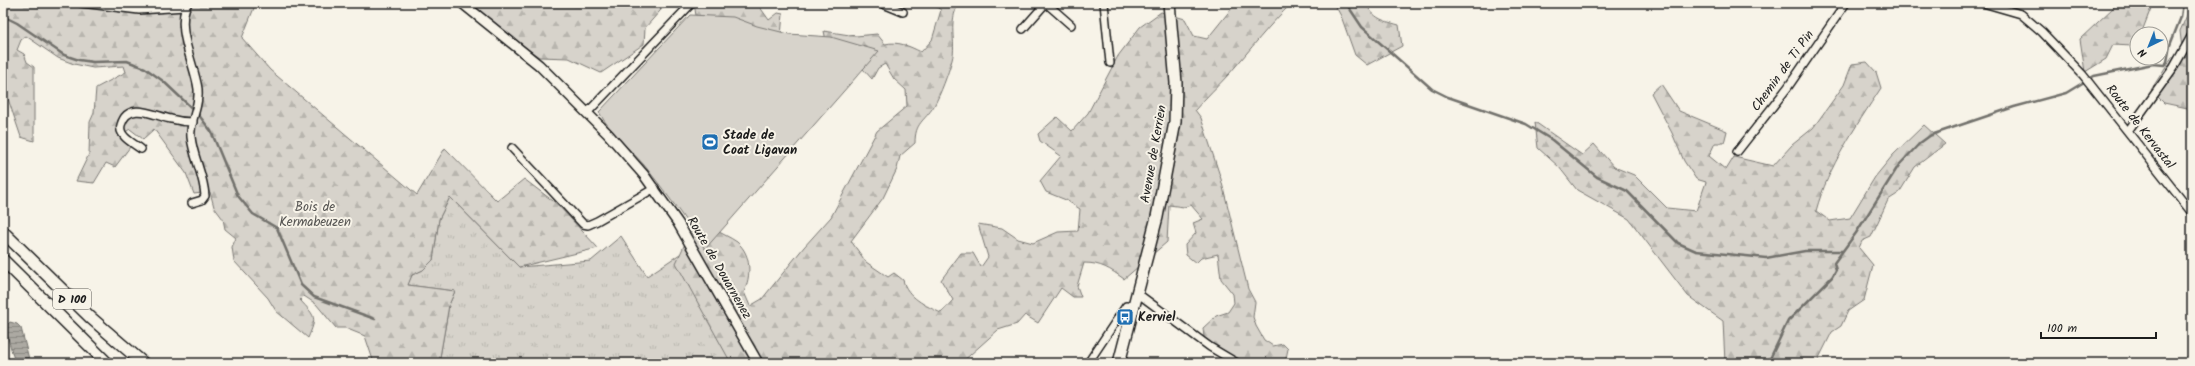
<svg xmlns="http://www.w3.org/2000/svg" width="2195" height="366" font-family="Kalam,sans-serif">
<defs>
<pattern id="grass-tufts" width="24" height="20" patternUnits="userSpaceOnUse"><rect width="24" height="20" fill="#d7d3cb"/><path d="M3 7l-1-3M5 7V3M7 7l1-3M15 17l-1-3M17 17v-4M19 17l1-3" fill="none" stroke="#b8b5ae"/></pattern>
<pattern id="forest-firs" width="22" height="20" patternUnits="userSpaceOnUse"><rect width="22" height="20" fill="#d7d3cb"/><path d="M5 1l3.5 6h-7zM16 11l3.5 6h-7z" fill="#b8b5ae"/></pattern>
<pattern id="water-rules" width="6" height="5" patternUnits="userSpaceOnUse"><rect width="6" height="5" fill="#aca9a2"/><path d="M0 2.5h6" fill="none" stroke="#8b8983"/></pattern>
</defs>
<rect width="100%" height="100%" fill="#f7f3e8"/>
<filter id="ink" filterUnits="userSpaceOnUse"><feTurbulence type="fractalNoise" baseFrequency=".025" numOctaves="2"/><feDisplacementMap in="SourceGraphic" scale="8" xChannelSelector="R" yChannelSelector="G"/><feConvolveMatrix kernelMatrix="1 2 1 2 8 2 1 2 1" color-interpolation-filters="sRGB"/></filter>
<g filter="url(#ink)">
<path fill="url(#grass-tufts)" stroke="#7a7874" d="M450,197l69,70 72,-6 30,-25 26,40 39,-26 54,113h-301l10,-58 6,-14 -48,-6 5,-10 11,-5 10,-10 6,-41z"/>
<g fill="url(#forest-firs)" stroke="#7a7874">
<path d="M3,3h253l-14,35 28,32 147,125 28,-47 52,53 27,-22 33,25 41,44 -79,19 -69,-70 -11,22 -6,41 -10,10 -11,5 -4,10 47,6 -6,14 -10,58h-65l-9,-27 -20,-8h-9l-20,-24 -12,-8 -4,4c16,17 17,17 8,38l-32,-27 -8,-13 -34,-37 -2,-14 4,-9 -11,-9 -2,-10 -9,-12 -4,-15 -16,2 -8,-21 -32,-44 -11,10 -13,-10 -9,6 9,12 -15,20 -9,-4 -12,20 -18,-2 13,-27 1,-32 4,-9 2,-25 30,-16 -2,-6 -31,2 -19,-4 -16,-6 -32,-22 -5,4 -4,10 7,4 3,8 7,5v74l-13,-4 -18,-53z"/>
<path d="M471,3h196l-22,25 -1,16 -43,29 -32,-15 -30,-1 -24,-17z"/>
<path d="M694,3h63l12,17 9,-7 5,1 -2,22 -84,-14z"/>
<path d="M934,3h25c-12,20 -2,39 -7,57 -4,14 -11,33 -18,46 -10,16 -19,16 -19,37l-15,13 -3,13 -14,29 -32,43 15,21 22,15 6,-4 9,7c4,17 23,26 38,33l12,-13 -12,-20 20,-27h12l8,14 7,-10 -10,-33 24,4 16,11 15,4 25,-11 20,-1 2,-22 -14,-9 -20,-8 -6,-11 21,-25 -21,-15 -2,-7 19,-17 15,14 16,-18 30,-57 22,-29 21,-15 24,7 9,17 13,3 29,-36h56c-23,22 -42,47 -63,71 -11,12 -23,23 -34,36l6,8 20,61 27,110 7,13 -2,15 3,9 8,14 9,6 10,-2 5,5 -3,14h-41l-40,-25 -1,-10 13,-12 12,-4 6,-9 -1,-9 -12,-15 -3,-25 -17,4 -5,5 -10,-8 -1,-10 11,-12 -3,-10 10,-4 -12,-14 -7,2 -15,-2 -2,37 -43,37c-14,-10 -23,-16 -40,-16l-7,23 4,11h-8l-12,-9 -23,35 -13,-8 -8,9 -19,6 -37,33h-230l-55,-100 14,-30 15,1 7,-6c8,5 18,9 25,14 15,13 14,34 7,50l6,14 12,-7 42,-52 27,-30 46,-86 30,-25 -1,-16 -12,-11 -9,-15 -7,4 -6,11 -9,-10 -34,-14 -5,-24 32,5 21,-2 8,10c13,-3 24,2 36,8l11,-12 9,-30 -6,-4z"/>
<path d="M1334,3h31c10,16 16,17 34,22l3,21 -35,19 -12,-10 -14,-39z"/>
<path d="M2114,3h39l-12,31h-4v5l-5,7 -19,-1 -7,14 -21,13 -5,-33 34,-32z"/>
<path d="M2192,4v105l-28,-6 -13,-13 21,-33h11l-3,-26z"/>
<path d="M1867,62l9,10 5,16c-25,38 -53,79 -65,123l14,10 20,-3 25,-41 18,-22 31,-30 21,19 -30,23 -16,26 -11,7 -17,37 -9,4 -3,7 14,17 -9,35 -16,11 -7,15 -9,6 -13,26v5h-94l-2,-42 -35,-25 -59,-77 -52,-29 -18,-23 -21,-19 -3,-26 47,33 12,-11 20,23 20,8 33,33 29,3 10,-29 -10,-3 -12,-18 -12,-28 -21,-40 10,-9 18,27 48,20 -3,12h-9l-6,13 17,14 8,-13 39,9 19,-21 21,-17 31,-43 8,-21z"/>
</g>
<path fill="#d7d3cb" stroke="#7a7874" d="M690,15l43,2 24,9 32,8 42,3 48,14 -174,198c-19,-29 -39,-57 -61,-84 -17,-19 -33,-31 -45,-53z"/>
<path fill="url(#water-rules)" stroke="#72716c" d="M10,322l7,2 4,4 9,35h-15l-9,-32 1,-6z"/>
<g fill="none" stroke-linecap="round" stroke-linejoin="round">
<g stroke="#72716c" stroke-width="2.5">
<path d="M1346,3l16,24 70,62 16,8 78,27 26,16 45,37 30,14 51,52 18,8 70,7 39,-7h37"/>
<path d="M3,16l14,7 47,32 15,5 14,2 34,-1 18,7 18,13 35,33 13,17 27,65 15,18 24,14 24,57 13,12 61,22"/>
<path d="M1768,363l20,-42 44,-44 4,-7 -2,-7 22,-30 43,-68 21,-22 11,-8 83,-28 52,-14 28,-17 59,-12 11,1 3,-3 3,-17 11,-28 2,-14"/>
</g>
<g stroke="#1c1c1c" stroke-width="10">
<g id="minor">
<path d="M81,3l58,7 46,-3"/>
<path d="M188,3c-14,23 7,62 10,86 2,19 -9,32 -7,48 2,20 13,38 14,59l-3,4 -10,3"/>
<path d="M881,3l22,9"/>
<path d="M1046,3l25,22"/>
<path d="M1104,3l6,60"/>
<path d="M1983,3l38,11 21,18 41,43 109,138"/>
<path d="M1023,29l23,-26"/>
<path d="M587,113l104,-109"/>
<path d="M2128,131l46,-64 18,-32"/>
<path d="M512,148l71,76 5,1 9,-4 58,-33"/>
<path d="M141,149c-8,-6 -23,-13 -20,-24 7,-25 34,-9 50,-6 7,2 15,3 22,3"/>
<path d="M1737,152l51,-65 58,-84"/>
<path d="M1137,293l73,54 27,16"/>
<path d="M1088,363l38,-57 7,1"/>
</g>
</g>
<g stroke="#1c1c1c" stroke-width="12">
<path id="secondary" d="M462,3l77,62 69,69 36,41 34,48 80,140"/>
</g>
<g stroke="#1c1c1c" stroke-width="14">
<path id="primary" d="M1119,363l38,-146 18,-95 1,-39 -7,-80"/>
</g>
<g stroke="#1c1c1c" stroke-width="14">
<g id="trunk">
<path d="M3,232l88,86 52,45"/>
<path d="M3,260l104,103"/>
</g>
</g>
<use href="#minor" stroke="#f7f3e8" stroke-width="7"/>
<use href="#secondary" stroke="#f7f3e8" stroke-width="9"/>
<use href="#primary" stroke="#f7f3e8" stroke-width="11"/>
<use href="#trunk" stroke="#f7f3e8" stroke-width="11"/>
</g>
</g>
<defs>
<g id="stadium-square" transform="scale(0.9)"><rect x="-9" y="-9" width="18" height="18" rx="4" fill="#1f6fb2" stroke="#f7f3e8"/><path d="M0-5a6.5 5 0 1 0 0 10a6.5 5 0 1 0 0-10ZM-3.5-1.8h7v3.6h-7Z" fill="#fff"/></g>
<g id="bus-square" transform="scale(0.9)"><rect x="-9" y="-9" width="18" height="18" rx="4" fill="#1f6fb2" stroke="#f7f3e8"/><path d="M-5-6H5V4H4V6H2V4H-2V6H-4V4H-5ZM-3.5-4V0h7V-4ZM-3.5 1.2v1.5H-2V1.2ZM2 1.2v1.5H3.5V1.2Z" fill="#fff"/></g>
</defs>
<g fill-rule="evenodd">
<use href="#stadium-square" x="710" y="142"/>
<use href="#bus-square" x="1125" y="317"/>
</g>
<g text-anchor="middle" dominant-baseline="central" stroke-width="4" stroke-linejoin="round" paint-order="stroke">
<rect fill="#f7f3e8" stroke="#5e5c59" stroke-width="1" x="53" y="289" width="38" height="20" rx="3"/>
<g font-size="12" font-weight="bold" fill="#1c1c1c">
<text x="72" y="299">D 100</text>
</g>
<g font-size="13" fill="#1c1c1c" stroke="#f7f3e8">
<text transform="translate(1783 71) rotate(-54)">Chemin de Ti Pin</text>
<text transform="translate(2140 127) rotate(52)">Route de Kervastal</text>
<text transform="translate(1154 154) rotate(-80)">Avenue de Kerrien</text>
<text transform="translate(719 268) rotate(60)">Route de Douarnenez</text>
</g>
<g font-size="13" font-weight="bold" fill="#1c1c1c" stroke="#f7f3e8" text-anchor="start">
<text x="723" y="135">Stade de<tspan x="723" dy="15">Coat Ligavan</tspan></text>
<text x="1138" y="317">Kerviel</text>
</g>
<g font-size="13" fill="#545351" stroke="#f7f3e8">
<text x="315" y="207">Bois de<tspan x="315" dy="15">Kermabeuzen</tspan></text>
</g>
</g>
<rect width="2195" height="366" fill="none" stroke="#f7f3e8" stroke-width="16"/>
<rect x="8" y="8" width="2179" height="350" fill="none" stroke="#1c1c1c" stroke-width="1.5" filter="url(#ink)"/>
<g transform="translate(2149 46) rotate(223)"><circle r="19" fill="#f7f3e8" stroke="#9f9d96"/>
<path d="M0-3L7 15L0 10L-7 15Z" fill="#1f6fb2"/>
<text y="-6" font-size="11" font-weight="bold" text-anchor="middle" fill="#1c1c1c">N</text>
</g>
<path d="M2041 332v6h115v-6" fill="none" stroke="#1c1c1c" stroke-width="2"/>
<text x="2047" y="332" font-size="12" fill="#1c1c1c" stroke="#f7f3e8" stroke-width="3" paint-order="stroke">100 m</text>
</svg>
